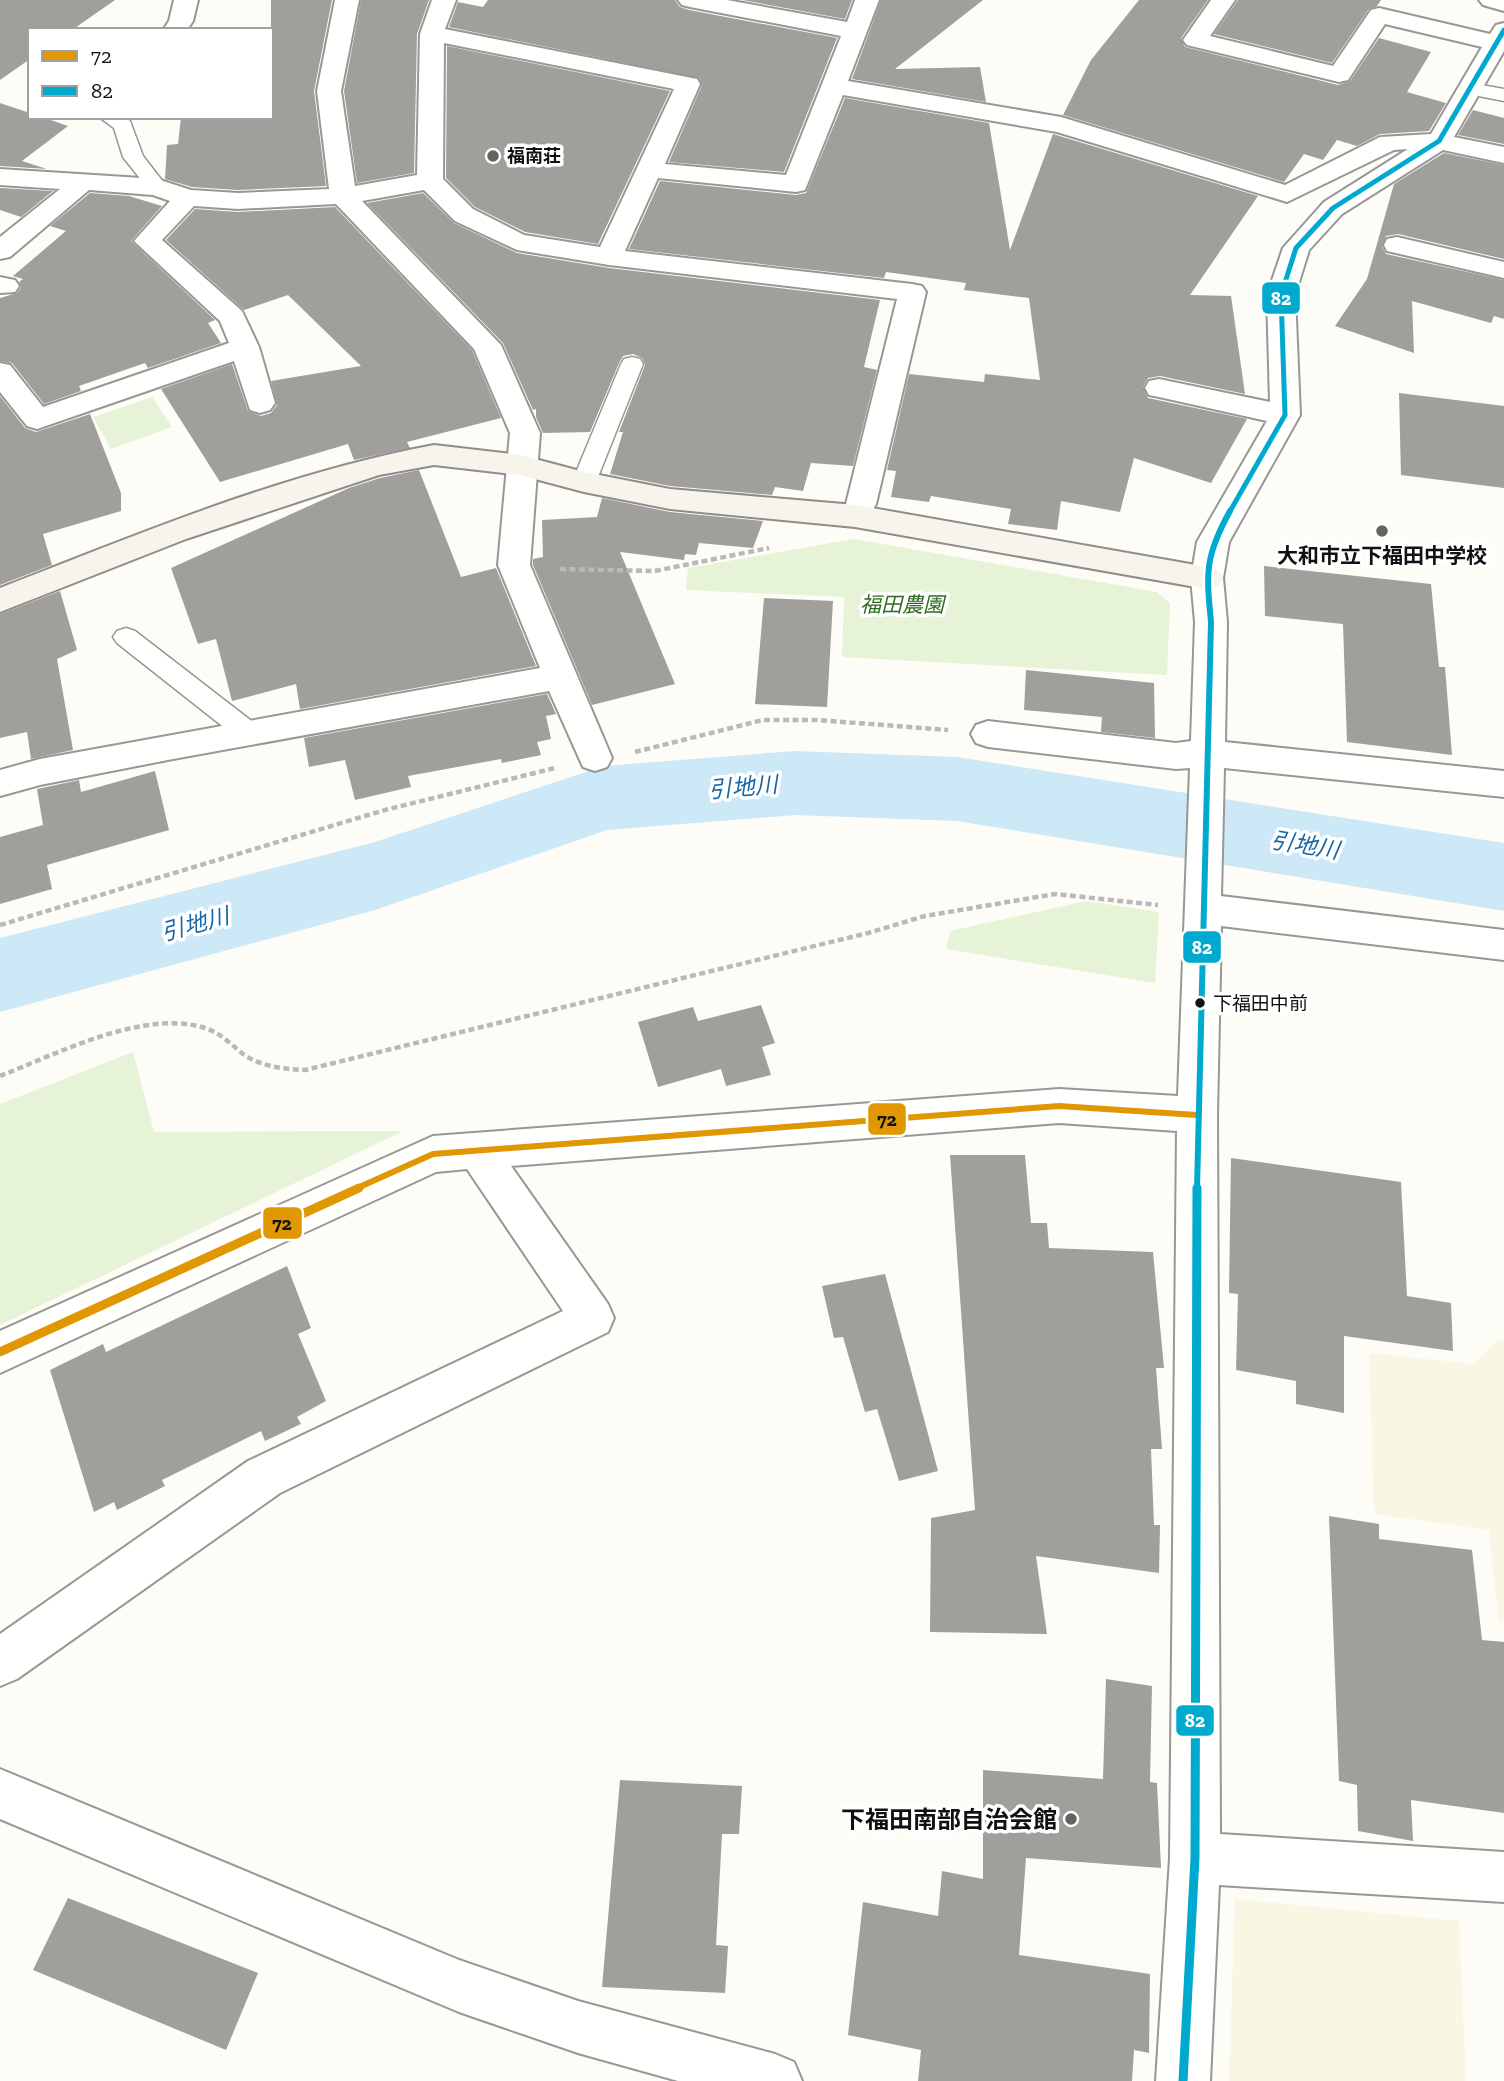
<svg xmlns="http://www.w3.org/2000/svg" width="1504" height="2081" font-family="'Zilla Slab','Noto Sans JP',serif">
<rect width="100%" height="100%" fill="#fdfcf7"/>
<g fill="#f9f7e4">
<path d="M1498,1339h6v284l-5,-1 -10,-92 -115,-16 -5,-161 106,11z"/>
<path d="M1235,1899l224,22 7,160h-237z"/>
</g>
<g fill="#e7f3d7">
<path d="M152,397l20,30 -61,22 -18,-32z"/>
<path d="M854,539l303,53 13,11 -3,72 -325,-18 2,-60 -158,-7 2,-22z"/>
<path d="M1086,901l73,11 -4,71 -209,-34 4,-18z"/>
<path d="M133,1052l21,80 249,-1 -403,194v-221z"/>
</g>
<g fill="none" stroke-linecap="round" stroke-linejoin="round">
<path fill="#cde8f7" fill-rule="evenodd" d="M795,751l162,6 547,86v68l-547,-90 -162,-6 -188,15 -232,80 -375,102v-74l375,-96 229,-76z"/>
</g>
<g fill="#a19f9c">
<path d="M0,0h115l-43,30h-42v29l-30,21z"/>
<path d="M271,0h61l-18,91 12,95 -88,4 -46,-3 -27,-8 2,-34 11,-1 3,-27h90z"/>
<path d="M361,0h68l-12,34 -3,139 -57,10 -13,-92z"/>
<path d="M488,0h187l5,7 9,3 148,28 -53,134 -115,-10 33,-77 -3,-7 -250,-51 9,-25 25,5z"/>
<path d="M742,0h110l-7,19z"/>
<path d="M881,0h102l-88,69 85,-2 6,35 -134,-23z"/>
<path d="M1139,0h69l-27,38 4,9 153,38 12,-4 29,-43 52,14 -24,40 39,11 -17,28 -49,3 -23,12 -20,-6 -14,20 -19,-6 -20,28 -221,-67 28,-55z"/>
<path d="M1238,0h143l-4,6 -8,3 -37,54 -118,-29z"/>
<path d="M447,46l223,45 -72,153 -73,-12 -50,-25 -29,-29z"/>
<path d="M845,98l144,25 21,127 43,-116 205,62 -68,99 41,1 14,98 -85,-18 -12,2 -5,9 5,11 99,21 -36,64 -77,-25 -14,54 -59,-11 -4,29 -49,-6 3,-15 -80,-13 -2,6 -38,-5 5,-26 -9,-1 22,-96 75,8 1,-8 55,6 -11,-82 -65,-8 2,-7 -80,-11 -2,6 -255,-29 31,-68 136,14 10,-2z"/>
<path d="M0,103l30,10v4h12l26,9 -46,35 25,8 -47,-3z"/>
<path d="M1473,110l31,8v26l-46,-9z"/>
<path d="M1444,153l60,12v94l-106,-25 -12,2 -4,10 4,8 118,26v39l-10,-3 -3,7 -79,-22 2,52 -79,-27 32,-47 27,-95z"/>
<path d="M0,188l53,3 -32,26 -21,-7z"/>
<path d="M90,193l39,3 33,10 -31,35 84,79 -7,3 13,20 -73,25 -3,-5 -66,23 2,5 -37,13 -32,-41 -12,-2v-63l17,-5 4,-6 -2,-5 4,-3 -10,-3 53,-45 -16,-5z"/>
<path d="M423,193l31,30 63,30 92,15 271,32 -16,67 13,3 -24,96 -42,-3 -8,28 -28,-4 -3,8 -102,-9 -60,-12 13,-42h-4l26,-67 -3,-7 -9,-4 -10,2 -4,7 -29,69 -47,1 -7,-16v-8l-3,1 -30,-67 -136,-140z"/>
<path d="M335,207l137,143 29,68 -94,24 3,6 -56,12 -6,-16 -128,38 -59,-93 71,-25 16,47 13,5 10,-3 6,-8 -6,-24 90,-15 -73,-71 -44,15 -78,-70 29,-31 43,3z"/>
<path d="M1399,393l105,13v82l-103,-13z"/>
<path d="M0,396l25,32 11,4 54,-18 31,79v18l-78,23 9,31 -52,20z"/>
<path d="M419,470l42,107 35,-9 40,98 -236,43 -4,-25 -64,17 -16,-62 -18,5 -27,-76 178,-80 31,-10z"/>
<path d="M602,498l68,14 93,9 -10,27 -54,-5 -3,12 -11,-1 -1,6 -64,-8 55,132 -83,21 -59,-140v-6l10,-2 -1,-37 55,-3z"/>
<path d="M1264,566l167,18 8,83h6l7,88 -105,-13 -4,-118 -78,-8z"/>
<path d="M60,591l17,59 -20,9 16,91 -42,9 -4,-27 -27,6v-124z"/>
<path d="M764,598l69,3 -6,106 -72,-3z"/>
<path d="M1026,670l128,13 1,55 -54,-6 1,-15 -78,-7z"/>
<path d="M547,694l9,20 -10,2 5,23 -14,3 4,13 -39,8 -1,-4 -93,17 3,11 -56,13 -10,-40 -36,7 -5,-29z"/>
<path d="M155,771l14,59 -122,35 5,24 -52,15v-67l43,-12 -6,-36 42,-9 2,12z"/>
<path d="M761,1005l14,38 -13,4 9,28 -45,11 -5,-17 -63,18 -20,-65 55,-15 5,14z"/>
<path d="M950,1155h75l6,68h16l2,25 104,4 11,116h-8l6,81h-11l3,76h6l-1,48 -123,-17 11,78 -117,-2 1,-114 44,-8z"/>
<path d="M1231,1158l170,24 6,114 44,7 2,48 -109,-15v77l-48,-9v-23l-60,-11 2,-76 -9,-1z"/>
<path d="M287,1266l24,62 -13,6 28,67 -29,16 4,7 -36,17 -4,-10 -99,49 3,6 -48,24 -3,-8 -20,10 -44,-142 53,-26 3,8z"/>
<path d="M885,1274l53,197 -39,10 -22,-72 -12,3 -22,-75 -9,1 -12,-52z"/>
<path d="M1329,1516l50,8v15l93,11 10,90 22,2v171l-93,-13 2,41 -55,-10 -1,-46 -18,-4z"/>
<path d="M1106,1679l46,7 -2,96 7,1 4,85 -135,-10 -7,97 131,19 -1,79 -15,-3 -2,31h-214l3,-31 -73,-15 15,-133 75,14 4,-45 41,8v-109l120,9z"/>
<path d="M620,1780l122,6 -3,48h-17l-6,111 12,1 -3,47 -123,-6z"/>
<path d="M68,1898l190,75 -32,77 -193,-80z"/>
</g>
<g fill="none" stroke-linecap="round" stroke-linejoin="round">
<g stroke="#979795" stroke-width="3">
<g id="lane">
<path d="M1470,83l34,6v12l-41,-8 -3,-4 3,-4z"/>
<path d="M99,117h25l6,4 13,35 24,31 -3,4h-14l-27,-34 -9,-29z"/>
<path d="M632,357l8,2 3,5 -47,118 -4,6 -8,2 -8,-2 -4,-6 49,-118 3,-5z"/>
<path d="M126,628l9,3 123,95 4,7 -4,7 -9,3 -9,-3 -123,-97 -4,-6 4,-6z"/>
</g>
</g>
<g stroke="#979795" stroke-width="4">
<g id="street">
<path d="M174,0h24l-5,21 -6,9h-24l6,-9z"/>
<path d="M335,0h24l-18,91 14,95 62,-11 3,-141 12,-34h24l-11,29 252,50 3,5 -35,80 121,11 55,-139 -151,-29 -8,-2 -4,-5h49l120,22 8,-22h24l-31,81 213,36 224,68 95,-48 51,-3 51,-87 -97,-23 -37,56 -9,2 -152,-37 -4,-5 28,-40h24l-25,36 123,30 38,-56 8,-2 111,26 6,-9 8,-2v28l-50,86 50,10v16l-61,-13 -101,64 -33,36 -14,45 5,120 -71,127 -6,36 4,44 -2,120 279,29v26l-280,-29 -3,128 283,34v30l-283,-34 -4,189 3,719 284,18v50l-285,-17 -9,196h-54l14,-223 7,-727 -118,-8 -548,43 97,138 6,14 -6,14 -328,161 -263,186 -17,7v-52l248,-173 315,-150 -96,-142 -31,3 -436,201v-42l433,-195 626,-47 119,7 12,-328 -14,1 -188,-22 -12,-4 -5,-9 5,-9 12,-4 188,22 15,-2 4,-119 -4,-44 6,-36 70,-121 -108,-24 -10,-2 -4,-7 4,-7 10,-2 111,23 -3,-107 16,-47 41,-46 84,-53 -14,1 -107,52 -230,-70 -214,-37 -38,95 -9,2 -138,-14 -33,73 287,33 10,2 4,6 -50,212 -10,19 -11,4 -11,-4 -4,-7 6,-12 51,-205 -288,-34 -92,-15 -62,-29 -31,-31 -62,11 139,144 39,88 -10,132 82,193 -5,9 -12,4 -12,-4 -34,-76 -376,68 -133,26 -40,11v-26l40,-11 500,-91 -42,-103 12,-132 -36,-84 -138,-145 -98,5 -44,-3 -32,34 80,71 17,36 16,56 -5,7 -10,3 -10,-3 -16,-49 -197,68 -10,-3 -27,-34v-29l10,2 33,42 186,-64 -9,-22 -86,-80 36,-40 -17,-6 -64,-5 -79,67 -10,2v-22l60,-48 -60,-4v-16l157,10 34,11 47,3 91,-4 -12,-98zM444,43l230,46 -74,158 -76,-12 -51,-26 -30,-30z"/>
<path d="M1479,0h25v11l-21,-6z"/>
<path d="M1397,237l107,25v16l-117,-27 -3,-6 3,-6z"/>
<path d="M0,277l15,3 4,6 -4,6 -15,1z"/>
<path d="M0,1769l459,191 119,41 197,53 19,8 8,19h-124l-100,-28 -119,-41 -459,-193z"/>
</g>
</g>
<g stroke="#8e8d8b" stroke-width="4">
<path id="secondary" d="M434,445l86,10 64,17 86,17 185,16 352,62 11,3 5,8 -5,8 -11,3 -352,-62 -185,-18 -86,-17 -64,-17 -86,-10 -55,10 -193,64 -186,73v-24c141,-55 284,-115 434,-143z"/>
</g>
<g stroke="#b9b9b8" stroke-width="4.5" stroke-dasharray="6 3.5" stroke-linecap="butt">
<path d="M560,569l95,2 114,-23"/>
<path d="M635,752l128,-32h55l130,10"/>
<path d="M0,925l385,-115 170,-42"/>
<path d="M0,1076c57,-22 146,-69 208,-47 13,5 24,16 35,25 19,13 40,15 62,16l563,-137 57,-17 130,-22 103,11"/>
</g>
<use href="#lane" fill="#fffffe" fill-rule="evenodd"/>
<use href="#street" fill="#fffffe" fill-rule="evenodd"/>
<use href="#secondary" fill="#f6f4eb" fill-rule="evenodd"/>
<g stroke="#fff" stroke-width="11">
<path id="bus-1-far1" d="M355,1189l78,-35 626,-48 138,9"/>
</g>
<g stroke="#fff" stroke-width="14">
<path id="bus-1" d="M0,1352l359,-164"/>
</g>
<g stroke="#fff" stroke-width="9">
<path id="bus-2-far2" d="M1229,513l56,-98 -4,-120 15,-47 37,-40 106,-67 65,-111"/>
</g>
<g stroke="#fff" stroke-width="11">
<path id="bus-2-far1" d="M1197,1189l14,-567c-5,-50 -6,-66 19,-111"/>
</g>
<g stroke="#fff" stroke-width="14">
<path id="bus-2" d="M1183,2081l12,-223 2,-670"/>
</g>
<use href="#bus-1-far1" stroke="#e09702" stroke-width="6"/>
<use href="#bus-1" stroke="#e09702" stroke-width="9"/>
<use href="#bus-2-far2" stroke="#00a9ce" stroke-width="5"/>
<use href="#bus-2-far1" stroke="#00a9ce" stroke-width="6"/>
<use href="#bus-2" stroke="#00a9ce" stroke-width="9"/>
</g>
<g fill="#646362" stroke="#fff" stroke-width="2.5">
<circle cx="493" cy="156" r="7"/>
<circle cx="1382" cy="531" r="7"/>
<circle cx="1071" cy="1819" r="7"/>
</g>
<circle fill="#111" stroke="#fff" stroke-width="2.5" cx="1200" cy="1003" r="6"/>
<g text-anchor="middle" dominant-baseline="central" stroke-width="7" stroke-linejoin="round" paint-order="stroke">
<g font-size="18" font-weight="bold" fill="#111" stroke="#fff" text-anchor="start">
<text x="507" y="156">福南荘</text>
</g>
<g font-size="19" fill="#111" stroke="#fff" text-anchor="start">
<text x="1213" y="1003">下福田中前</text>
</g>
<g font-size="21" font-weight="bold" fill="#111" stroke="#fff">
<text x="1382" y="555">大和市立下福田中学校</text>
</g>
<g font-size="21" font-style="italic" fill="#2f6b1f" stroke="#fff">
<text x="902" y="604">福田農園</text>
</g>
<g font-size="23" font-style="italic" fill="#1768a6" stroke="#fff">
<text transform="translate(743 787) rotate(-5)">引地川</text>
<text transform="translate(1305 845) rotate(9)">引地川</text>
<text transform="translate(195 924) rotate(-15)">引地川</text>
</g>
<g font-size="24" font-weight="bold" fill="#111" stroke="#fff" text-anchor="end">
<text x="1057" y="1819">下福田南部自治会館</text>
</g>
</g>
<g stroke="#fff" stroke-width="2.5">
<rect x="1261" y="281" width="40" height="34" rx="7" fill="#00a9ce"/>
<rect x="1182" y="930" width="40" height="34" rx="7" fill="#00a9ce"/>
<rect x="867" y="1102" width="40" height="34" rx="7" fill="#e09702"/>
<rect x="262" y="1206" width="41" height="34" rx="7" fill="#e09702"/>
<rect x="1175" y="1704" width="40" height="33" rx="7" fill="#00a9ce"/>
</g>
<g font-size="19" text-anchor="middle" font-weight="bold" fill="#fff">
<text x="1281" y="305">82</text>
<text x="1202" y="954">82</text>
<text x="1195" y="1727">82</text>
</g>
<g font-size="19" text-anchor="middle" font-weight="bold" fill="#111">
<text x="887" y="1126">72</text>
<text x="282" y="1230">72</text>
</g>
<rect x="28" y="28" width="245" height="91" fill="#ffffff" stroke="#a0a0a0" stroke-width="2"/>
<rect x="42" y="51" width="35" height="10" fill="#e09702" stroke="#a0a0a0" stroke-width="2"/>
<text x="91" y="63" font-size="21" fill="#111111">72</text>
<rect x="42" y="86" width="35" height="10" fill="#00a9ce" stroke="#a0a0a0" stroke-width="2"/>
<text x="91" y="98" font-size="21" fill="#111111">82</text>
</svg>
